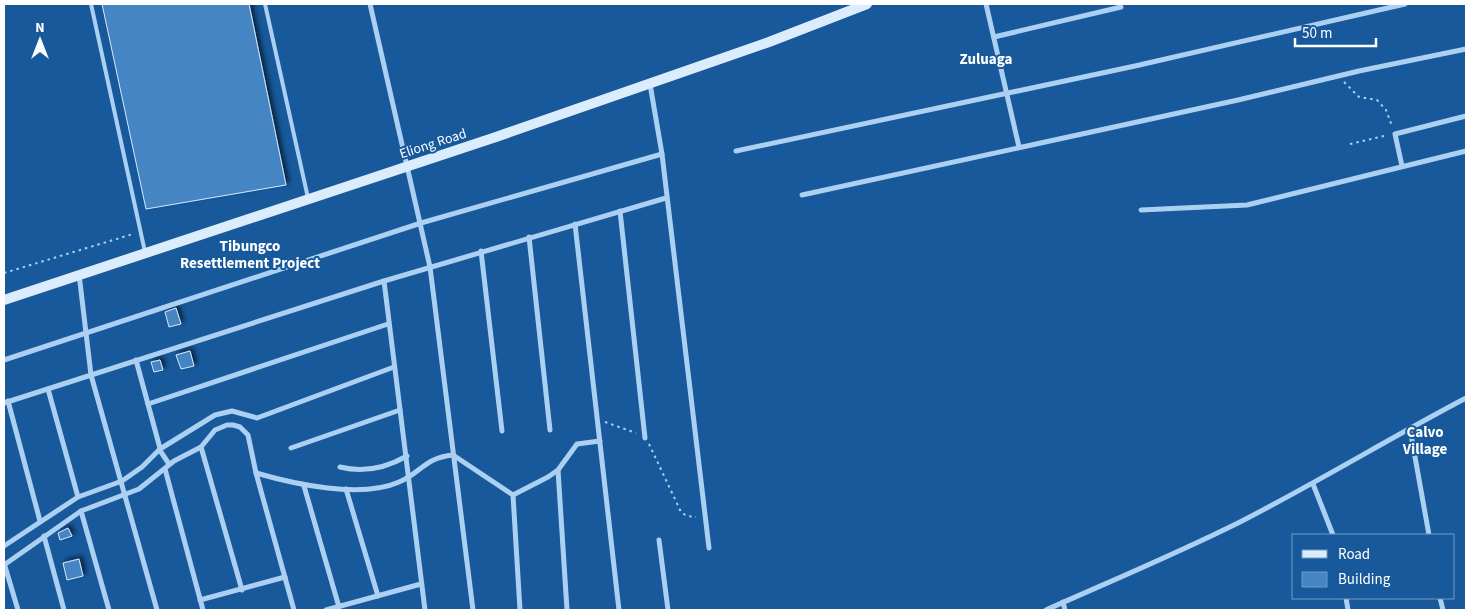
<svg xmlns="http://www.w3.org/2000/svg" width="1470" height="614" font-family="'Source Sans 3',sans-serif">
<defs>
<filter id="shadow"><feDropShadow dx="3" dy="-3" stdDeviation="2.5" flood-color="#0009"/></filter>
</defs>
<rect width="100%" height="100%" fill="#17599b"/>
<g fill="#4485c3" stroke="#d4e9fc" filter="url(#shadow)">
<path d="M102,4h147l37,181 -140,24z"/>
<path d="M176,308l5,16 -12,3 -4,-15z"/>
<path d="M190,351l4,15 -13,3 -5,-14z"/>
<path d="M160,360l3,10 -9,2 -3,-10z"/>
<path d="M68,528l4,8 -12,4 -2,-7z"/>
<path d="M79,559l4,17 -16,4 -4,-17z"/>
</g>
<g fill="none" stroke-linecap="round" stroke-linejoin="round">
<g stroke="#acd0f2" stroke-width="2" stroke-dasharray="2.5 4" stroke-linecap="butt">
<path d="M1344,82l15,15 18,3 9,10 6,16"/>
<path d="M1350,144l38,-9"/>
<path d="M4,273l129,-39"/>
<path d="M605,422l31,11"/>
<path d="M649,444l32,68 6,4 9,1"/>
</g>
<g stroke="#acd0f2" stroke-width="4">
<path d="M91,4l54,248"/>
<path d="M265,4l43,194"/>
</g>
<g stroke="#acd0f2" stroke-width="5">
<path d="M370,4l60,263 43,343"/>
<path d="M986,4l33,143"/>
<path d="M994,37l127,-30"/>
<path d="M650,84l12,70 47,394"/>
<path d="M736,151l399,-85 270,-62"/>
<path d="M1402,166l-7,-32 71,-18"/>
<path d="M802,195l436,-95 121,-29 107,-22"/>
<path d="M1141,210l106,-5 219,-54"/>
<path d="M620,211l25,227"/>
<path d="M575,224l44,386"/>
<path d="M529,237l21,193"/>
<path d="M481,251l21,180"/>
<path d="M79,274l12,101 66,235"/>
<path d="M384,281l41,329"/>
<path d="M4,360l417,-137 241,-69"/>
<path d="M136,360l25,92 8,12"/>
<path d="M48,389l30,108"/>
<path d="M8,401l32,120"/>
<path d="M4,403l380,-122 282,-83"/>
<path d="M148,404l240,-80"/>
<path d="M1410,429l19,106"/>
<path d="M201,447l41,143"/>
<path d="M291,448l109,-38"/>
<path d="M340,467c24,6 46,1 67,-11"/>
<path d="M165,469l38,141"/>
<path d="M558,470l9,140"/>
<path d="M256,473c38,11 105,26 143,9 23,-10 25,-24 54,-27l60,40 35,-18 10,-7 19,-26 23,-3"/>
<path d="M1313,484l20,51"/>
<path d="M304,486l35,121"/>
<path d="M346,489l32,107"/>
<path d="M513,495l7,115"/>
<path d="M81,511l28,99"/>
<path d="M44,536l20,74"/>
<path d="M659,540l9,70"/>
<path d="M4,546l74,-49 44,-16 20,-14 18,-18 55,-34 17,-4 25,7 137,-51"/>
<path d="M4,563l14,47"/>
<path d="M4,565l77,-54 58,-22 35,-28 27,-14 14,-17 12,-5h6l7,2 8,8 8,38 38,137"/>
<path d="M1346,598l2,12"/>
<path d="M1440,598l3,12"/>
<path d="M200,600l85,-23"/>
<path d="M1063,602l2,8"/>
<path d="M326,610l95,-26"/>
<path d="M1046,610c65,-29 130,-56 194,-88 76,-39 150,-84 226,-124"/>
</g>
<path stroke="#dbecfc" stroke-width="10" d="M4,300l492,-163 273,-95 98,-38"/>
</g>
<g text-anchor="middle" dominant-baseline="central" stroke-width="4" stroke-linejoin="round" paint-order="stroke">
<g font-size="14" fill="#fff" stroke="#17599b">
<text transform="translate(433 144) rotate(-18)">Eliong Road</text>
</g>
<g font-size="15" font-weight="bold" fill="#fff" stroke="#17599b">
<text x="986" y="59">Zuluaga</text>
<text x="250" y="246">Tibungco<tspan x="250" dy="17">Resettlement Project</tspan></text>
<text x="1425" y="432">Calvo<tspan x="1425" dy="17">Village</tspan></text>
</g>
</g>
<rect width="1470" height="614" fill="none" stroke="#ffffff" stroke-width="10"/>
<rect x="1292" y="534" width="162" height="65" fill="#17599b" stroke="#749bc3"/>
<rect x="1302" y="550" width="25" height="8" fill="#dbecfc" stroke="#749bc3"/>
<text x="1338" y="559" font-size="15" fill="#ffffff">Road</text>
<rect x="1302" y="572" width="25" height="15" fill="#4485c3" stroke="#749bc3"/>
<text x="1338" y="584" font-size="15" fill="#ffffff">Building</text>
<g transform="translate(40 40)" stroke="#17599b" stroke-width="4" paint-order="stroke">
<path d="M0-4L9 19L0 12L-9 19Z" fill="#ffffff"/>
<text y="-8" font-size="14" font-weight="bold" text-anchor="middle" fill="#ffffff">N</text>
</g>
<path d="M1295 38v8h81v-8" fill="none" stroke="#ffffff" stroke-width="2.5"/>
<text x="1302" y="38" font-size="15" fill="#ffffff" stroke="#17599b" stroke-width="4" paint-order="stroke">50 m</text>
</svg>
